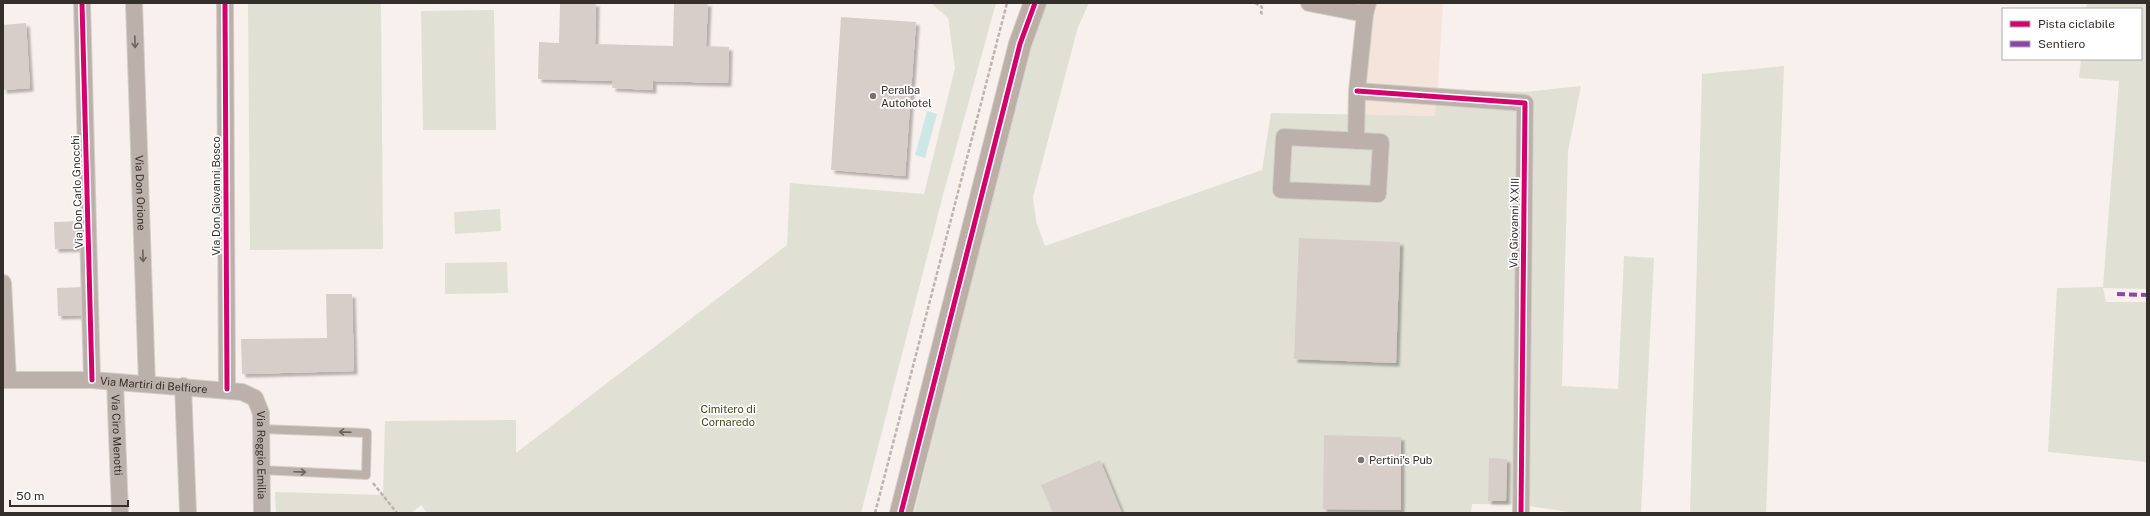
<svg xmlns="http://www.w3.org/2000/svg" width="2150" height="516" font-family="'Public Sans',sans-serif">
<defs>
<filter id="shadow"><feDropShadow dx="3.5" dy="3.5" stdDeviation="1" flood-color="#0004"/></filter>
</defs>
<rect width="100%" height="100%" fill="#f8f0ec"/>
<path fill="#f4e4db" d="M1336,3h107l-7,113 -85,-1 11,-105z"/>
<g fill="#e1e0d4">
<path d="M248,3h133l2,246 -133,1z"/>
<path d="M931,3h65l-53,192 -82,318h-434l-6,-8 -10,8h-135l-1,-21 108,3 2,-74 131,-1v33l271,-208 3,-62 134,11 31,-126 -7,-50z"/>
<path d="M1042,3h47l-11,24 -45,170 3,24 9,25 217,-76 9,-57 164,3 2,-27 88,3 56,-6 -13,65 -6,235 56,3 6,-133 30,2 -13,255h-66l-52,-8 -51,-1 -1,9h-557l112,-453z"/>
<path d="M2087,3h60v286l-44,-1 3,14h41v160l-99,-10 9,-164 46,-1 16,-206 -40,-3 2,-19h60v-50h-55z"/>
<path d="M494,10l2,120h-73l-2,-119z"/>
<path d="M1784,66l-18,447h-76l12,-439z"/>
<path d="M500,209l1,22 -46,3 -1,-22z"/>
<path d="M507,262l1,31 -63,1v-31z"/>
</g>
<path fill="#cce7e6" d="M927,111l10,3 -12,44 -10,-3z"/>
<g fill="#d8cec9" filter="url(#shadow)">
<path d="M560,3h36l-1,41 78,2 1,-43h34l-2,43 23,1 -1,36 -75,-2v9l-41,-2 1,-7 -75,-2 1,-37 20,1z"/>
<path d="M841,17l75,5 -11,154 -74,-6z"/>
<path d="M26,23l4,65 -27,2v-65z"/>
<path d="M83,221l1,27 -29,1 -1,-27z"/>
<path d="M1299,238l101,4 -4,121 -102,-4z"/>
<path d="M85,287l1,28 -28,1 -1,-28z"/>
<path d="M326,294h26l2,77 -112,3 -1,-35 86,-1z"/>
<path d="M1324,435l77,2v73l-78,-1z"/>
<path d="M1489,458l18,1 -1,42h-18z"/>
<path d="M1100,460l22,53h-69l-12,-28z"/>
</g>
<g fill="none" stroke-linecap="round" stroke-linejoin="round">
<g stroke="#d4ceca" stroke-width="10">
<path id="lane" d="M261,470l105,5 1,-42 -106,-4"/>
</g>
<g stroke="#d4ceca" stroke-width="18">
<g id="street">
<path d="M82,3l10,377"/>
<path id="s1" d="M134,3l13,381"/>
<path d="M225,3l2,386"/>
<path d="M1309,3l56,11"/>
<path d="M1357,91l168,12 -4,410"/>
<path d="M1284,137l97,5 -3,52 -97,-4z"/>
<path d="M1356,141l1,-50 8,-77 3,-11"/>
<path d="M3,283l5,97"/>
<path id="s2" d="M3,380h89l150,12 13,6 6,15 1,100"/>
<path id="s3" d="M115,382l5,131"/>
<path d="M183,386l5,127"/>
</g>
</g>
<g stroke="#d4ceca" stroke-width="24">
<path id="secondary" d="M901,513l119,-469 15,-41"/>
</g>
<g stroke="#bcb4af" stroke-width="2.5" stroke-dasharray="4 2" stroke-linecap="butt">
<path d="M1255,3l7,4 -1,6 2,1"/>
<path d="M373,483l24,30"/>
<path d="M875,513l132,-510"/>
</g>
<use href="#lane" stroke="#bbb0aa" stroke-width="8"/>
<use href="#street" stroke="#bbb0aa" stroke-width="16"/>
<use href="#secondary" stroke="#bbafa7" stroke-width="22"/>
<path stroke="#8e44ad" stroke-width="4" stroke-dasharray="8 4" stroke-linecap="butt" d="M2117,294l30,1"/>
<g stroke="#fff" stroke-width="8">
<g id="cycleway">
<path d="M82,3l10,377"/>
<path d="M225,3l2,386"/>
<path d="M1357,91l168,12 -4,410"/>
<path d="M901,513l119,-469 15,-41"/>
</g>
</g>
<use href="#cycleway" stroke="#d6006c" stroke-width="5"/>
</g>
<defs><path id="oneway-shaft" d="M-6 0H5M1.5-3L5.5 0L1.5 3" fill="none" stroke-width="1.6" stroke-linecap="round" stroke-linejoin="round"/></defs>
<g stroke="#6b635e">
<use href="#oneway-shaft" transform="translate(135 42) rotate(88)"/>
<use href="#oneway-shaft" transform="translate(143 256) rotate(88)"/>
<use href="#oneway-shaft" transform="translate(345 432) rotate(-178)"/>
<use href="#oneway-shaft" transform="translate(300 472) rotate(2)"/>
</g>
<g fill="#79736f" stroke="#fff" stroke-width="1.5">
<circle cx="873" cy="96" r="4"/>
<circle cx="1361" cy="460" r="4"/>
</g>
<g text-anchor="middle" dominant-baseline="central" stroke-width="3.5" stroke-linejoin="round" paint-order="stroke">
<g font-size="11" fill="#352f2c" stroke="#fff" text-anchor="start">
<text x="881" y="90">Peralba<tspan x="881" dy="13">Autohotel</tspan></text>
<text x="1369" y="460">Pertini's Pub</text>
</g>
<g font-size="11" fill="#352f2c" stroke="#fff">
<text transform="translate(77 192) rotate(-92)">Via Don Carlo Gnocchi</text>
<text stroke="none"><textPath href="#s1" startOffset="190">Via Don Orione</textPath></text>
<text transform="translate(216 196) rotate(-90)">Via Don Giovanni Bosco</text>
<text transform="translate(1514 223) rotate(-89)">Via Giovanni XXIII</text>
<text stroke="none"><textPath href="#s2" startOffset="151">Via Martiri di Belfiore</textPath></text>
<text stroke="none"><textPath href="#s3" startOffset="53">Via Ciro Menotti</textPath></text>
<text stroke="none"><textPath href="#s2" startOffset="312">Via Reggio Emilia</textPath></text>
</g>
<g font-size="11" fill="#414917" stroke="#fff">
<text x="728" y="409">Cimitero di<tspan x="728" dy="13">Cornaredo</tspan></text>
</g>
</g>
<rect width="2150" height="516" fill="none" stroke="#352f2c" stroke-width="8"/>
<rect x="2002" y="8" width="140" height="52" fill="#ffffff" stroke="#aeacab"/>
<rect x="2010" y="21" width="20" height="6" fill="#d6006c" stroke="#aeacab"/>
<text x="2038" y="28" font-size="12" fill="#352f2c">Pista ciclabile</text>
<rect x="2010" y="41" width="20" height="6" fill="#8e44ad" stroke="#aeacab"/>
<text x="2038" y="48" font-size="12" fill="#352f2c">Sentiero</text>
<path d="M10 500v6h118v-6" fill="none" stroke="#352f2c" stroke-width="2"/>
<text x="16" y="500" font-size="12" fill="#352f2c" stroke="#ffffff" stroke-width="3" paint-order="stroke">50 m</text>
</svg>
